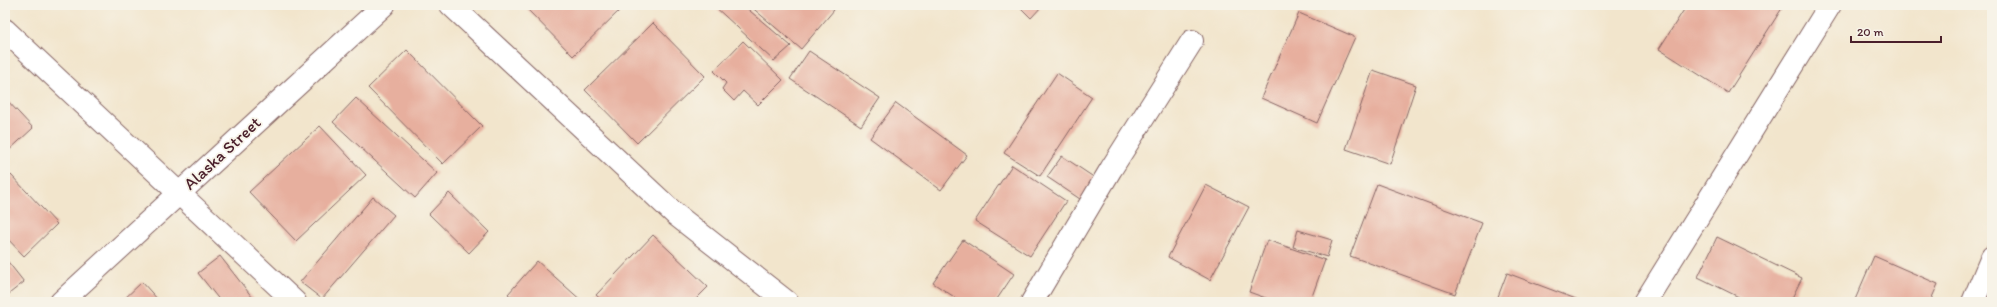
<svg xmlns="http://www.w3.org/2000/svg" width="1997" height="307" font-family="Itim,sans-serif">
<rect width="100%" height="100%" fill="#f7f3e8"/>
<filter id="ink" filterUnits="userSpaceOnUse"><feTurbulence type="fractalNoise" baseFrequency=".025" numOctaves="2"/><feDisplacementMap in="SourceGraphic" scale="8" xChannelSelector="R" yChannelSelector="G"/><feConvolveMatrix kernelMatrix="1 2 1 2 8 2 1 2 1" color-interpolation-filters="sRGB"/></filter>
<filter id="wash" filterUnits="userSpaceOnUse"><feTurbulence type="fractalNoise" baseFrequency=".012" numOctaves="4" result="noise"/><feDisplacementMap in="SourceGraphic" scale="16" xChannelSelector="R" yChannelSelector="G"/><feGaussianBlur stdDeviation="0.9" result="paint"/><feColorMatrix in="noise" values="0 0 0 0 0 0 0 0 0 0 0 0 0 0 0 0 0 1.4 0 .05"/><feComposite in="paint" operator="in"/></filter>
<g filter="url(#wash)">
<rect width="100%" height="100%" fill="#f2e5cc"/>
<g id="blocks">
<g fill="#e7af9e">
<path d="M529,5h96l-52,51 -47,-48z"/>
<path d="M713,5h30l48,41 -17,15z"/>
<path d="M749,5h78l7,5 -33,39z"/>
<path d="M1018,5h25l-12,13z"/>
<path d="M1687,5h97l-56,88 -69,-44z"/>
<path d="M1299,13l56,24 -38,86 -56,-25z"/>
<path d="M653,23l52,53 -68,67 -52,-53z"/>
<path d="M743,41l40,39 -25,25 -15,-14 -9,10 -12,-12 4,-6 -12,-12z"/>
<path d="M407,50l75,76 -39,38 -75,-76z"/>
<path d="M809,51l71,47 -19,28 -71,-47z"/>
<path d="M1373,70l43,15 -26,79 -44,-15z"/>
<path d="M1057,73l35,24 -52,79 -36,-23z"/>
<path d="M5,98l28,30 -28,26z"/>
<path d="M356,98l81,75 -22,25 -82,-76z"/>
<path d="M896,103l71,52 -26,35 -71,-52z"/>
<path d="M320,126l46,49 -70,66 -47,-49z"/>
<path d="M1062,156l36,24 -15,21 -36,-24z"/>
<path d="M1012,165l54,36 -36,55 -55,-35z"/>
<path d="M11,175l46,49 -33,32 -19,-20v-55z"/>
<path d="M1377,184l105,39 -27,71 -105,-38z"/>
<path d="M1206,185l43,22 -39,73 -42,-23z"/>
<path d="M449,193l40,39 -20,21 -40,-39z"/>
<path d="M373,197l21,18 -72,84 -22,-17z"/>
<path d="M1298,230l34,10 -5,17 -34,-10z"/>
<path d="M653,235l55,52 -15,15h-89l-8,-7z"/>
<path d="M1717,237l85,41 -12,24h-41l-51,-25z"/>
<path d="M963,240l51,34 -19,28h-33l-29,-19z"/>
<path d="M1267,240l58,20 -15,42h-33l-28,-10z"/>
<path d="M220,256l36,46h-35l-23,-29z"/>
<path d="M1874,256l64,28 -8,18h-76z"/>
<path d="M5,258l19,24 -19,15z"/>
<path d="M537,261l46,41h-66l-9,-8z"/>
<path d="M1507,273l77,29h-88z"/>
<path d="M1992,277v25h-1l-10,-5z"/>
<path d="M142,282l18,20h-39z"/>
</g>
</g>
</g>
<g filter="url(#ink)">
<use href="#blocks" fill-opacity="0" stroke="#856463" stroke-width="1"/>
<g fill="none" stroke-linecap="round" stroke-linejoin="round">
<g stroke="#856463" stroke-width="24">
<g id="street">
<path d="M451,5l224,209 112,88"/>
<path d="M5,30l290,272"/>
<path d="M61,302l323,-297"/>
<path d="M1032,302l79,-133 81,-128"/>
<path d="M1645,302l185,-297"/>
<path d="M1973,302l19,-45"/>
</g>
</g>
<use href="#street" stroke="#fff" stroke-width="22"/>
</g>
</g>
<g text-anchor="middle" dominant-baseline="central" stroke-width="3.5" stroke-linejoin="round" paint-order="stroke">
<g font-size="17" fill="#4a1f2b" stroke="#f7f3e8">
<text transform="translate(222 153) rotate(-43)">Alaska Street</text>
</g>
</g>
<rect width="1997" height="307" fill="none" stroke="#f7f3e8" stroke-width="20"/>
<path d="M1851 36v6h90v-6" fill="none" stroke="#4a1f2b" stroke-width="2"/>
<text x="1857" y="36" font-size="12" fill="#4a1f2b" stroke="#f7f3e8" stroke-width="3" paint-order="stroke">20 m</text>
</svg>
